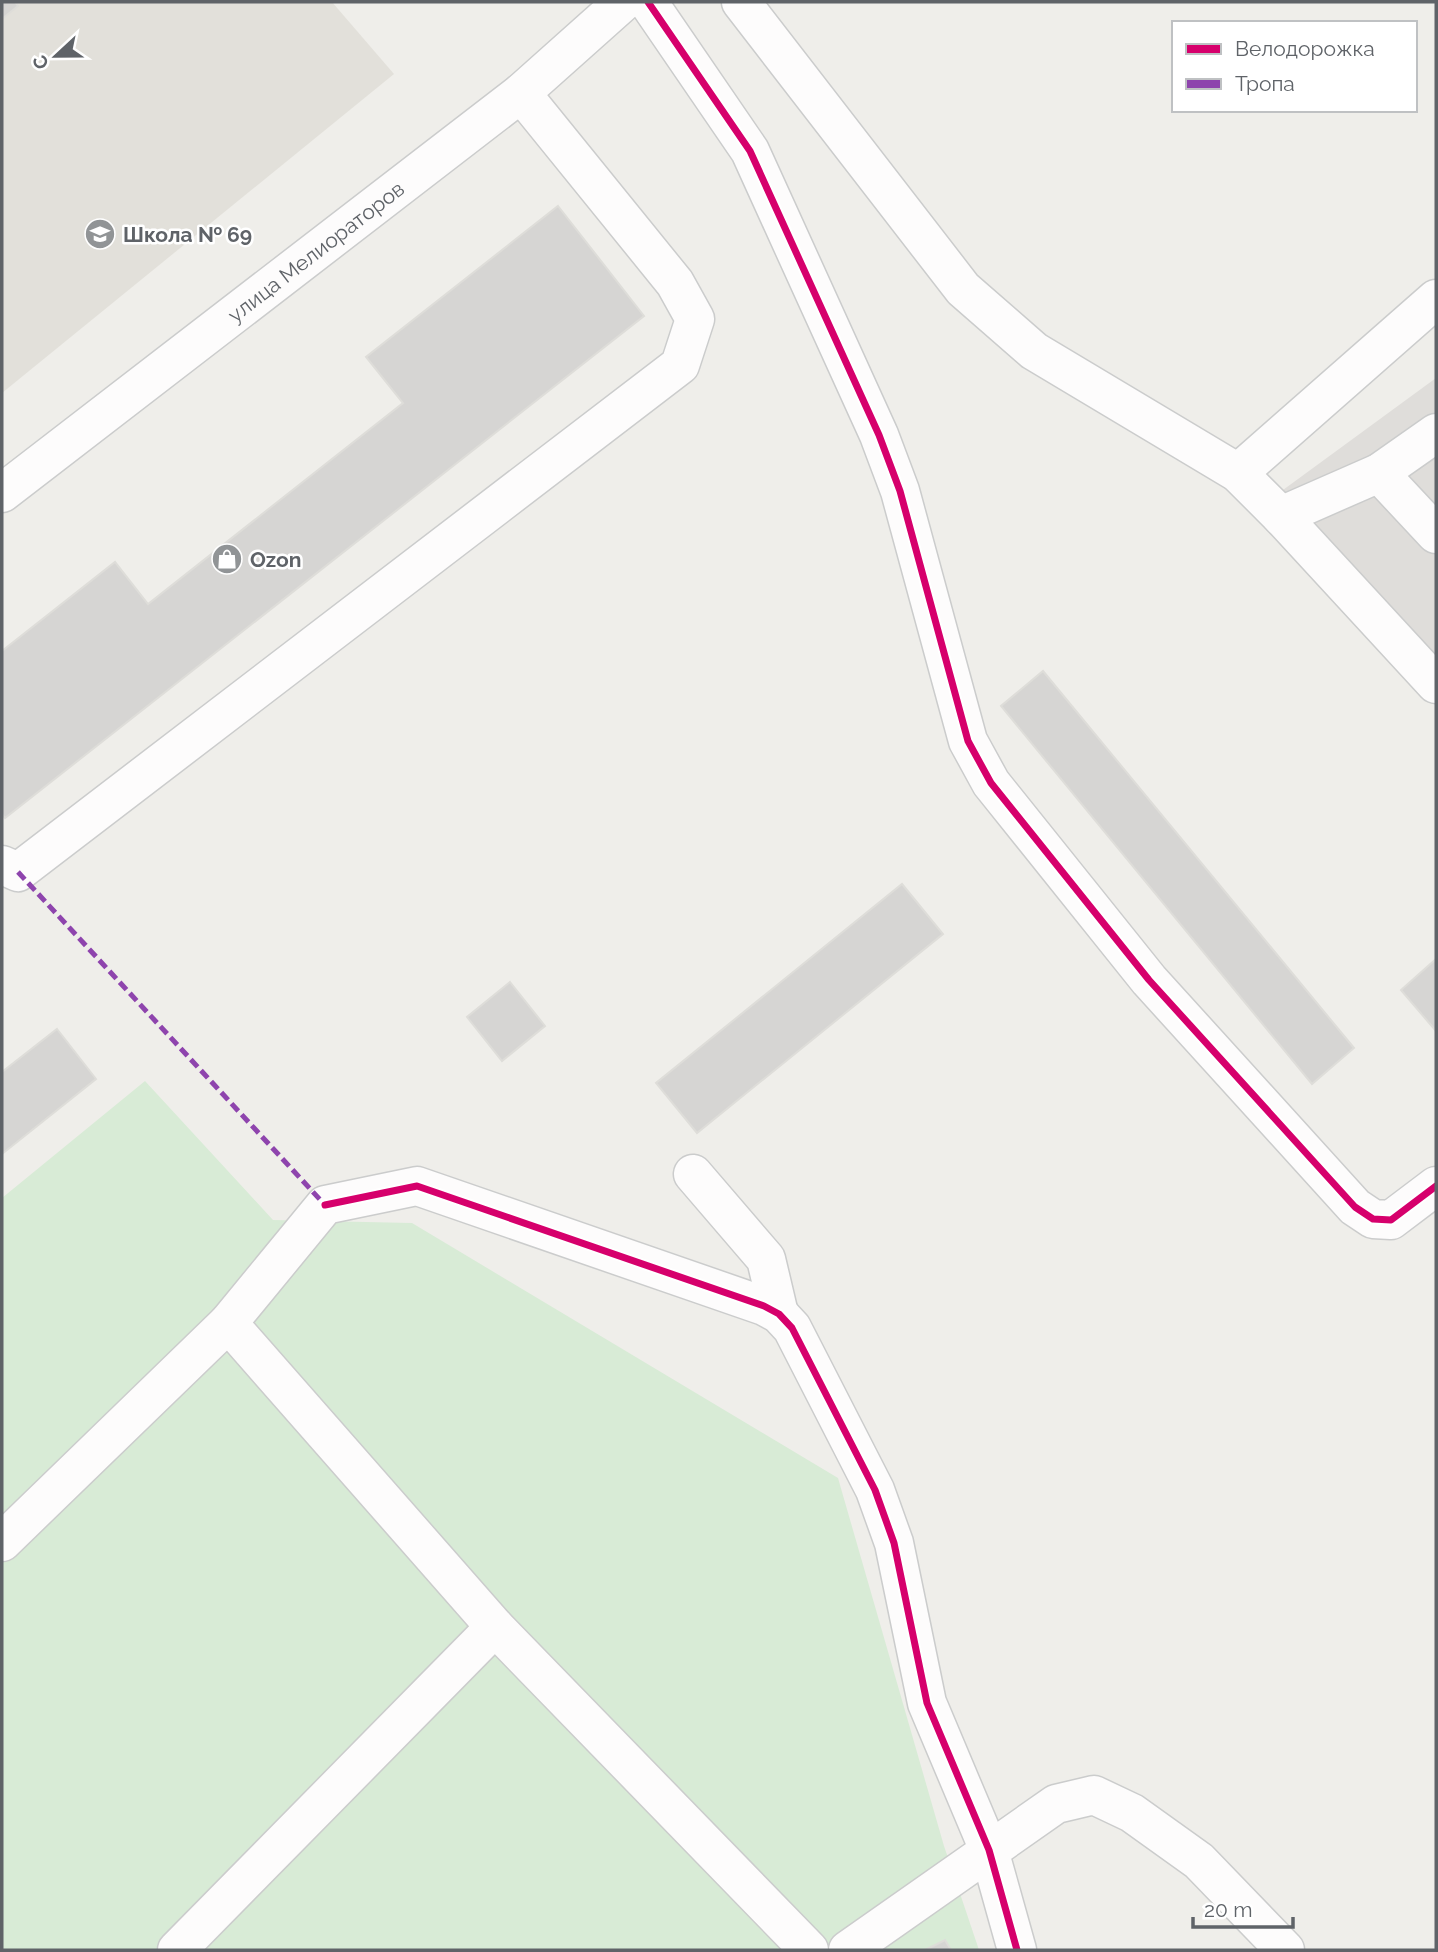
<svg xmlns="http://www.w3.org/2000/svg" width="1438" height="1952" font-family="Raleway,sans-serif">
<rect width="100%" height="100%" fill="#efeeea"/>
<path fill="#dfddda" d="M1436,378v317l-175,-189z"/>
<path fill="#e2e0da" d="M2,2h330l62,72 -392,319z"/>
<path fill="#d8ebd6" d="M145,1081l128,139 139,3 426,255 106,368 35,104h-977v-752z"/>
<g fill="#d6d5d3" stroke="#deddd9" stroke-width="2">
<path d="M2,2h13l3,4 -16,13z"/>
<path d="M558,206l86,110 -639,502 -3,-4v-163l113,-89 33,42 255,-201 -37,-46z"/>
<path d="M1043,671l311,377 -42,36 -311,-378z"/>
<path d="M902,884l41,50 -246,199 -41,-50z"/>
<path d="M1436,959v72l-35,-41z"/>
<path d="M510,982l35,44 -43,35 -35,-44z"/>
<path d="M57,1029l39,50 -94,75v-82z"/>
<path d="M945,1940l6,10h-26z"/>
</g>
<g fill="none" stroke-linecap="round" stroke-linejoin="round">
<g stroke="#cbcccc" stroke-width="41">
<g id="minor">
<path d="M648,2l102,149 129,284 21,56 68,250 23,42 158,197 206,227 18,12 18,1 45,-34"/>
<path d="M741,2l222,287 71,62 204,122 43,43 155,168"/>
<path d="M1238,473l198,-174"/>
<path d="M1379,473l57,61"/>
<path id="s1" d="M2,493l519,-400 102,-91"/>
<path d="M1281,516l98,-43 57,-40"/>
<path d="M2,865l16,7 662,-507 15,-46 -20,-36 -154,-190"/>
<path d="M693,1174l73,85 13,55"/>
<path d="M228,1323l267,304 314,323"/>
<path d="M2,1542l226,-219 97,-118 92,-19 347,120 15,8 13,14 83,162 19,53 33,160 62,147 28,100"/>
<path d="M177,1950l318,-323"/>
<path d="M848,1950l208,-146 38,-9 38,18 67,48 86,89"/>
</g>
</g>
<use href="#minor" stroke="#fdfcfc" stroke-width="38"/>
<path stroke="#8e44ad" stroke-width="5" stroke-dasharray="10 5" stroke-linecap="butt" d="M18,872l307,333"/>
<g stroke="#fff" stroke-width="11">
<g id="cycleway">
<path d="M648,2l102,149 129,284 21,56 68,250 23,42 158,197 206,227 18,12 18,1 45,-34"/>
<path d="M325,1205l92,-19 347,120 15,8 13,14 83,162 19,53 33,160 62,147 28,100"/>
</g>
</g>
<use href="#cycleway" stroke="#d6006c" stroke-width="7"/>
</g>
<defs>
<g id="school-disc" transform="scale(1.575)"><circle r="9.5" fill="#919496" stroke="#fff"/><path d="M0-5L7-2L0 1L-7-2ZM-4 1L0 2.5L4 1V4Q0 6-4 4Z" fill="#fff"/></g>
<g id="shop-disc" transform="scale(1.575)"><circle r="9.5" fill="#919496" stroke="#fff"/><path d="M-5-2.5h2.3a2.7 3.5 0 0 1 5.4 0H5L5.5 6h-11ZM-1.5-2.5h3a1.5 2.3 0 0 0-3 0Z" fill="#fff"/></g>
</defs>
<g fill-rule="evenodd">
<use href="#school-disc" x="100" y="234"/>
<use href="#shop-disc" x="227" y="559"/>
</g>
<g text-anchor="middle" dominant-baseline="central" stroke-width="5" stroke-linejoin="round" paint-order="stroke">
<g font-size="21" font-weight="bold" fill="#5f6368" stroke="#fff" text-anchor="start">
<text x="123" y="234">Школа № 69</text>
<text x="250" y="559">Ozon</text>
</g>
<g font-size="21" fill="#5f6368" stroke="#fff">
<text stroke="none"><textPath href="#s1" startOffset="396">улица Мелиораторов</textPath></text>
</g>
</g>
<rect width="1438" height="1952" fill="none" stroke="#5f6368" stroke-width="7"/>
<rect x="1172" y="21" width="245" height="91" fill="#ffffff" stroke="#bfc1c3" stroke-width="2"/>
<rect x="1186" y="44" width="35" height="10" fill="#d6006c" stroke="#bfc1c3" stroke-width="2"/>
<text x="1235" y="56" font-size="21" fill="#5f6368">Велодорожка</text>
<rect x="1186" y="79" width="35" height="10" fill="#8e44ad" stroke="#bfc1c3" stroke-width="2"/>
<text x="1235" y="91" font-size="21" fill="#5f6368">Тропа</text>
<g transform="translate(56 56) rotate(248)" stroke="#ffffff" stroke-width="5" paint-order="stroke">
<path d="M0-5L12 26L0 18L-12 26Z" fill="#5f6368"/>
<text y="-10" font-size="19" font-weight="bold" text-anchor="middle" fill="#5f6368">С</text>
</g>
<path d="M1193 1917v10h100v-10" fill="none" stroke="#5f6368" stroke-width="3.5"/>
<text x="1204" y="1917" font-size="21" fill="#5f6368" stroke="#ffffff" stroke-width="5" paint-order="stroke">20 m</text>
</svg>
